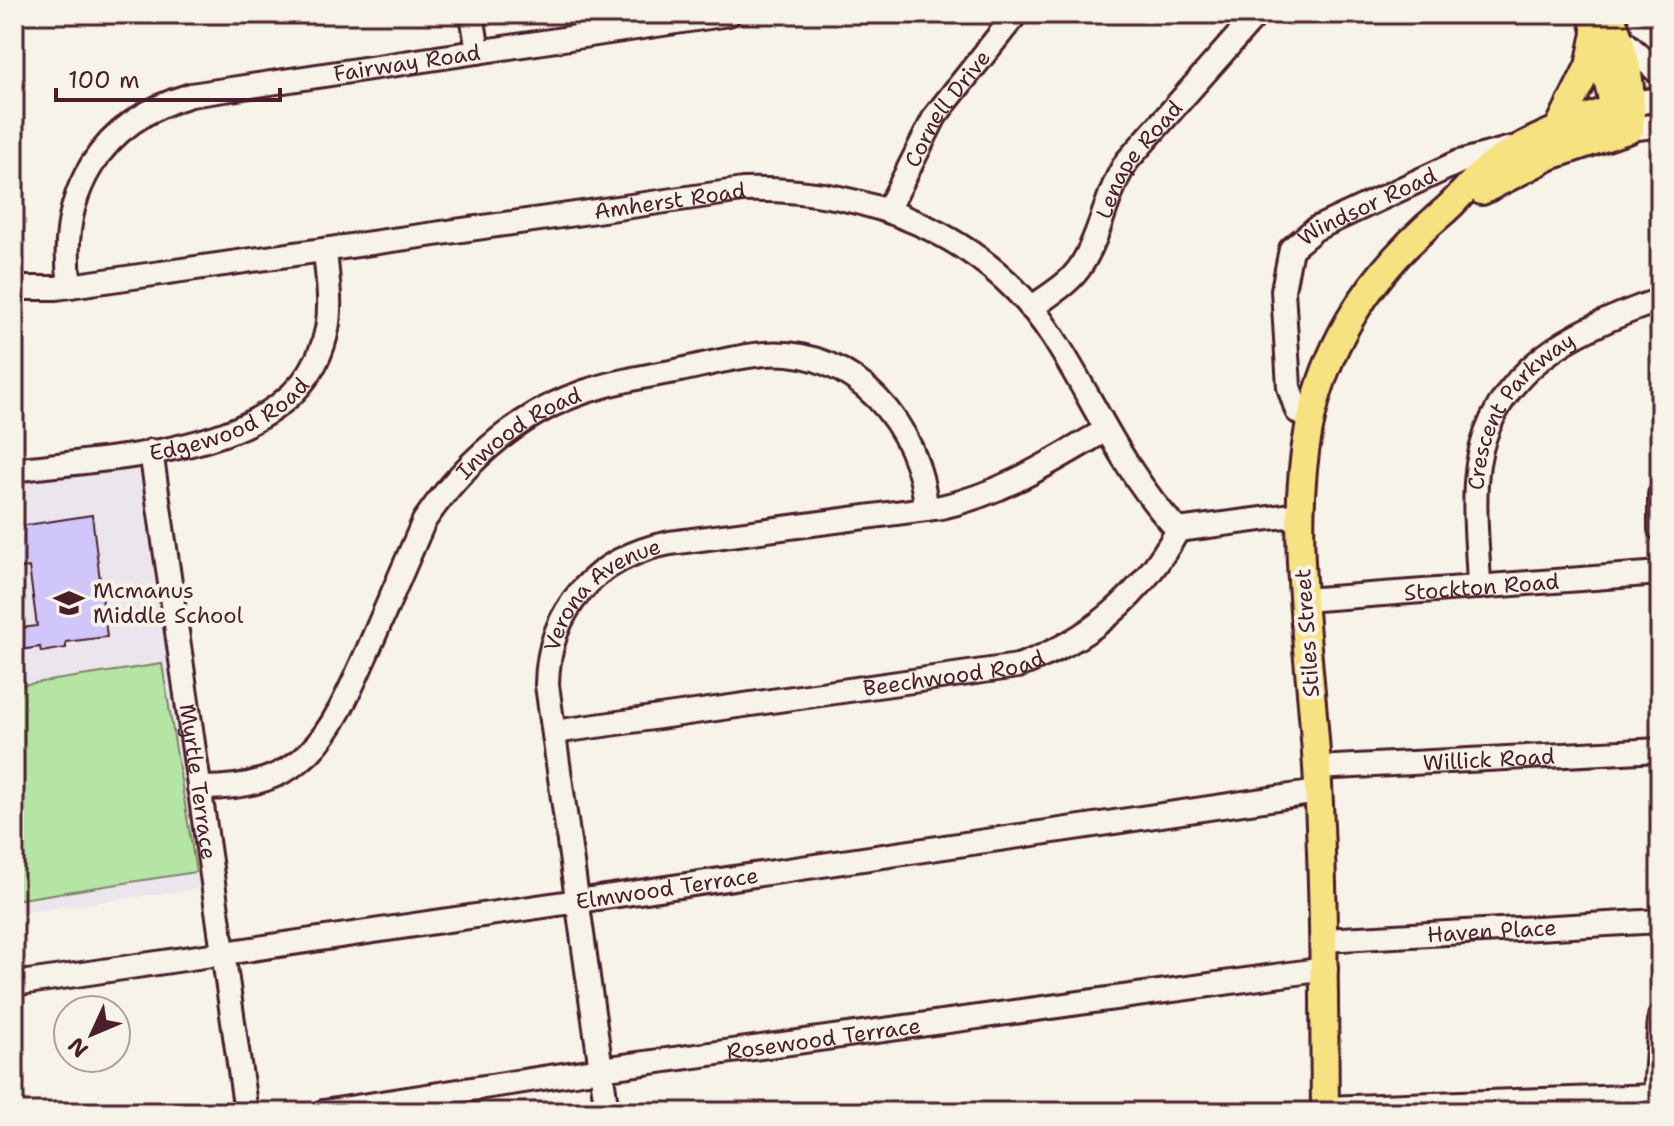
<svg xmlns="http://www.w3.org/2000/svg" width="1674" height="1126" font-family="'Shantell Sans',sans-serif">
<rect width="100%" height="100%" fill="#f7f3e8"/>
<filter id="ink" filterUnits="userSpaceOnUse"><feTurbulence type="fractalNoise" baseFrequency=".0125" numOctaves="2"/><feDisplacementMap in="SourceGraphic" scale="16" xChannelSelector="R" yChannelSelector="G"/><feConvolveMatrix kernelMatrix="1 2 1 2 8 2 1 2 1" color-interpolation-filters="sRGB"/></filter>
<g filter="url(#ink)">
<path fill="#ebe6ed" d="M138,463l64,425 -188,26v-432z"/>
<path fill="#b5e5a4" stroke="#808268" stroke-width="2" d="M162,664l34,208 -182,28v-214z"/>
<path fill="#d0c6f9" stroke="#4a1f2b" stroke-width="2" d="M92,515l15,122 -41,5v6l-25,4 -1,-5 -26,4v-22l23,-3 -8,-59 -15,2v-42z"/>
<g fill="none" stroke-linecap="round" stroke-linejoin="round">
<g stroke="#4a1f2b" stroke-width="28">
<g id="minor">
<path d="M472,14l6,38"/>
<path d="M1619,37l41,37"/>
<path d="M1616,108l44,-10"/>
<path d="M1630,129l30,-4"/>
<path id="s1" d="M888,210l47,-94 81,-102"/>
<path id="s2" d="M70,286c-13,-93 30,-165 121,-191l538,-81"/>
<path id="s3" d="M14,288h42l687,-98c120,-3 242,42 310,147 42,65 70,136 125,193"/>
<path id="s4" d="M1031,308c18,-13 40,-25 51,-44 20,-32 24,-71 45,-103l130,-147"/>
<path id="s5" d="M1308,419l-11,-8 -8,-24 -6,-97 8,-41 24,-20 144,-67 52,-14"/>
<path id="s6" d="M151,451l95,661"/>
<path id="s7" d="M14,470c101,-14 289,-14 313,-141 5,-26 0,-53 -2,-79"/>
<path d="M1660,495v34"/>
<path d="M1178,530l122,-16"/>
<path id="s8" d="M1479,587c-1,-40 -7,-83 -1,-123 16,-96 99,-136 182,-164"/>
<path id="s9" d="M1304,600l356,-27"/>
<path id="s10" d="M554,732l464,-66c72,-26 123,-69 160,-136"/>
<path id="s11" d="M1317,768l343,-18"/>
<path id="s12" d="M199,788c108,1 130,-50 169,-138 19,-43 37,-86 56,-129 31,-45 66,-81 113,-108 43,-25 91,-34 139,-42 29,-6 60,-15 89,-17 89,-7 156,73 161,155"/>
<path id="s13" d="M1324,940l336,-19"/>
<path id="s14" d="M14,984l1304,-192"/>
<path d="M1325,1108l330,-12"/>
<path id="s15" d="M323,1112l278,-43 725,-100"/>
<path id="s16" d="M607,1112l-60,-427c1,-76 49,-128 123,-142l271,-36c60,-13 110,-45 163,-76"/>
<path d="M1654,1112l6,-95"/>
</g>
</g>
<g stroke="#4a1f2b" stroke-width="32">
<g id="major">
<path d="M1592,14l22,94 10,12"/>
<path d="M1610,14c16,39 24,73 20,115"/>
<path d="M1559,127l30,-61 6,-28"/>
<path d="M1482,191l68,-35 80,-27"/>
<path d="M1325,1112c-1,-115 -1,-230 -8,-345 -14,-218 -65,-393 125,-554 17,-14 29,-32 47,-46 38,-28 82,-43 125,-59"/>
</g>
</g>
<use href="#minor" stroke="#f7f3e8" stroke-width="22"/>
<use href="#major" stroke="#f7e281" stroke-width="26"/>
</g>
</g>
<defs>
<g id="school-bare" transform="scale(2.4)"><path d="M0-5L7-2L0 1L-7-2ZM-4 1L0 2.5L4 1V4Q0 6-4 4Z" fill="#4a1f2b" stroke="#f7f3e8" stroke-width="2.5" paint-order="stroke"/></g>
</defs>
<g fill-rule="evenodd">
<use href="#school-bare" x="69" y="603"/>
</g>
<g text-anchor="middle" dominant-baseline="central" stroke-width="8" stroke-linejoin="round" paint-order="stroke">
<g font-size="22" fill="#4a1f2b" stroke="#f7f3e8">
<text stroke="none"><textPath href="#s2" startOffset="468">Fairway Road</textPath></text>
<text stroke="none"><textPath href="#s1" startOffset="118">Cornell Drive</textPath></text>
<text stroke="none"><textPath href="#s4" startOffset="188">Lenape Road</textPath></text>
<text stroke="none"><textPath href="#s3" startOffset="662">Amherst Road</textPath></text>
<text stroke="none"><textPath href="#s5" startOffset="266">Windsor Road</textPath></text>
<text stroke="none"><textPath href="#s7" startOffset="224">Edgewood Road</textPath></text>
<text stroke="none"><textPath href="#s8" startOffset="192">Crescent Parkway</textPath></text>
<text stroke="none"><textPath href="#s12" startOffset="510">Inwood Road</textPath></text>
<text stroke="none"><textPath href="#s9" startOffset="178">Stockton Road</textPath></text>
<text stroke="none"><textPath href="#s16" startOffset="546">Verona Avenue</textPath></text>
<text transform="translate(1307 633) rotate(-94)">Stiles Street</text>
<text stroke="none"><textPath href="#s10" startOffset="404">Beechwood Road</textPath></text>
<text stroke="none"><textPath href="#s11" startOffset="172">Willick Road</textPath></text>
<text stroke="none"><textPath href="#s6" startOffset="334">Myrtle Terrace</textPath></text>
<text stroke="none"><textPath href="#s14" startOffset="660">Elmwood Terrace</textPath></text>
<text stroke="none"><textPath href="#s13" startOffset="168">Haven Place</textPath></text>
<text stroke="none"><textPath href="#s15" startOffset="506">Rosewood Terrace</textPath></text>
</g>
<g font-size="22" fill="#4a1f2b" stroke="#f7f3e8" text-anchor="start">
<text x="93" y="590">Mcmanus<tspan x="93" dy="25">Middle School</tspan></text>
</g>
</g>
<rect width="1674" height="1126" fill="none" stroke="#f7f3e8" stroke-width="48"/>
<rect x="24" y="24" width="1626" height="1078" fill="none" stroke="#4a1f2b" stroke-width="3" filter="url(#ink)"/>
<g transform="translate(92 1034) rotate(226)"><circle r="38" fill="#f7f3e8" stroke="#b29e9c" stroke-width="2"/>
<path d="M0-6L14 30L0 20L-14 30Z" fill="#4a1f2b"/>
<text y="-12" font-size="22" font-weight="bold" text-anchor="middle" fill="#4a1f2b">N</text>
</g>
<path d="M56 88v12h224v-12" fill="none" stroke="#4a1f2b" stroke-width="4"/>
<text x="68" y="88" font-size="24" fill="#4a1f2b" stroke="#f7f3e8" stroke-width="6" paint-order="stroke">100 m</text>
</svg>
